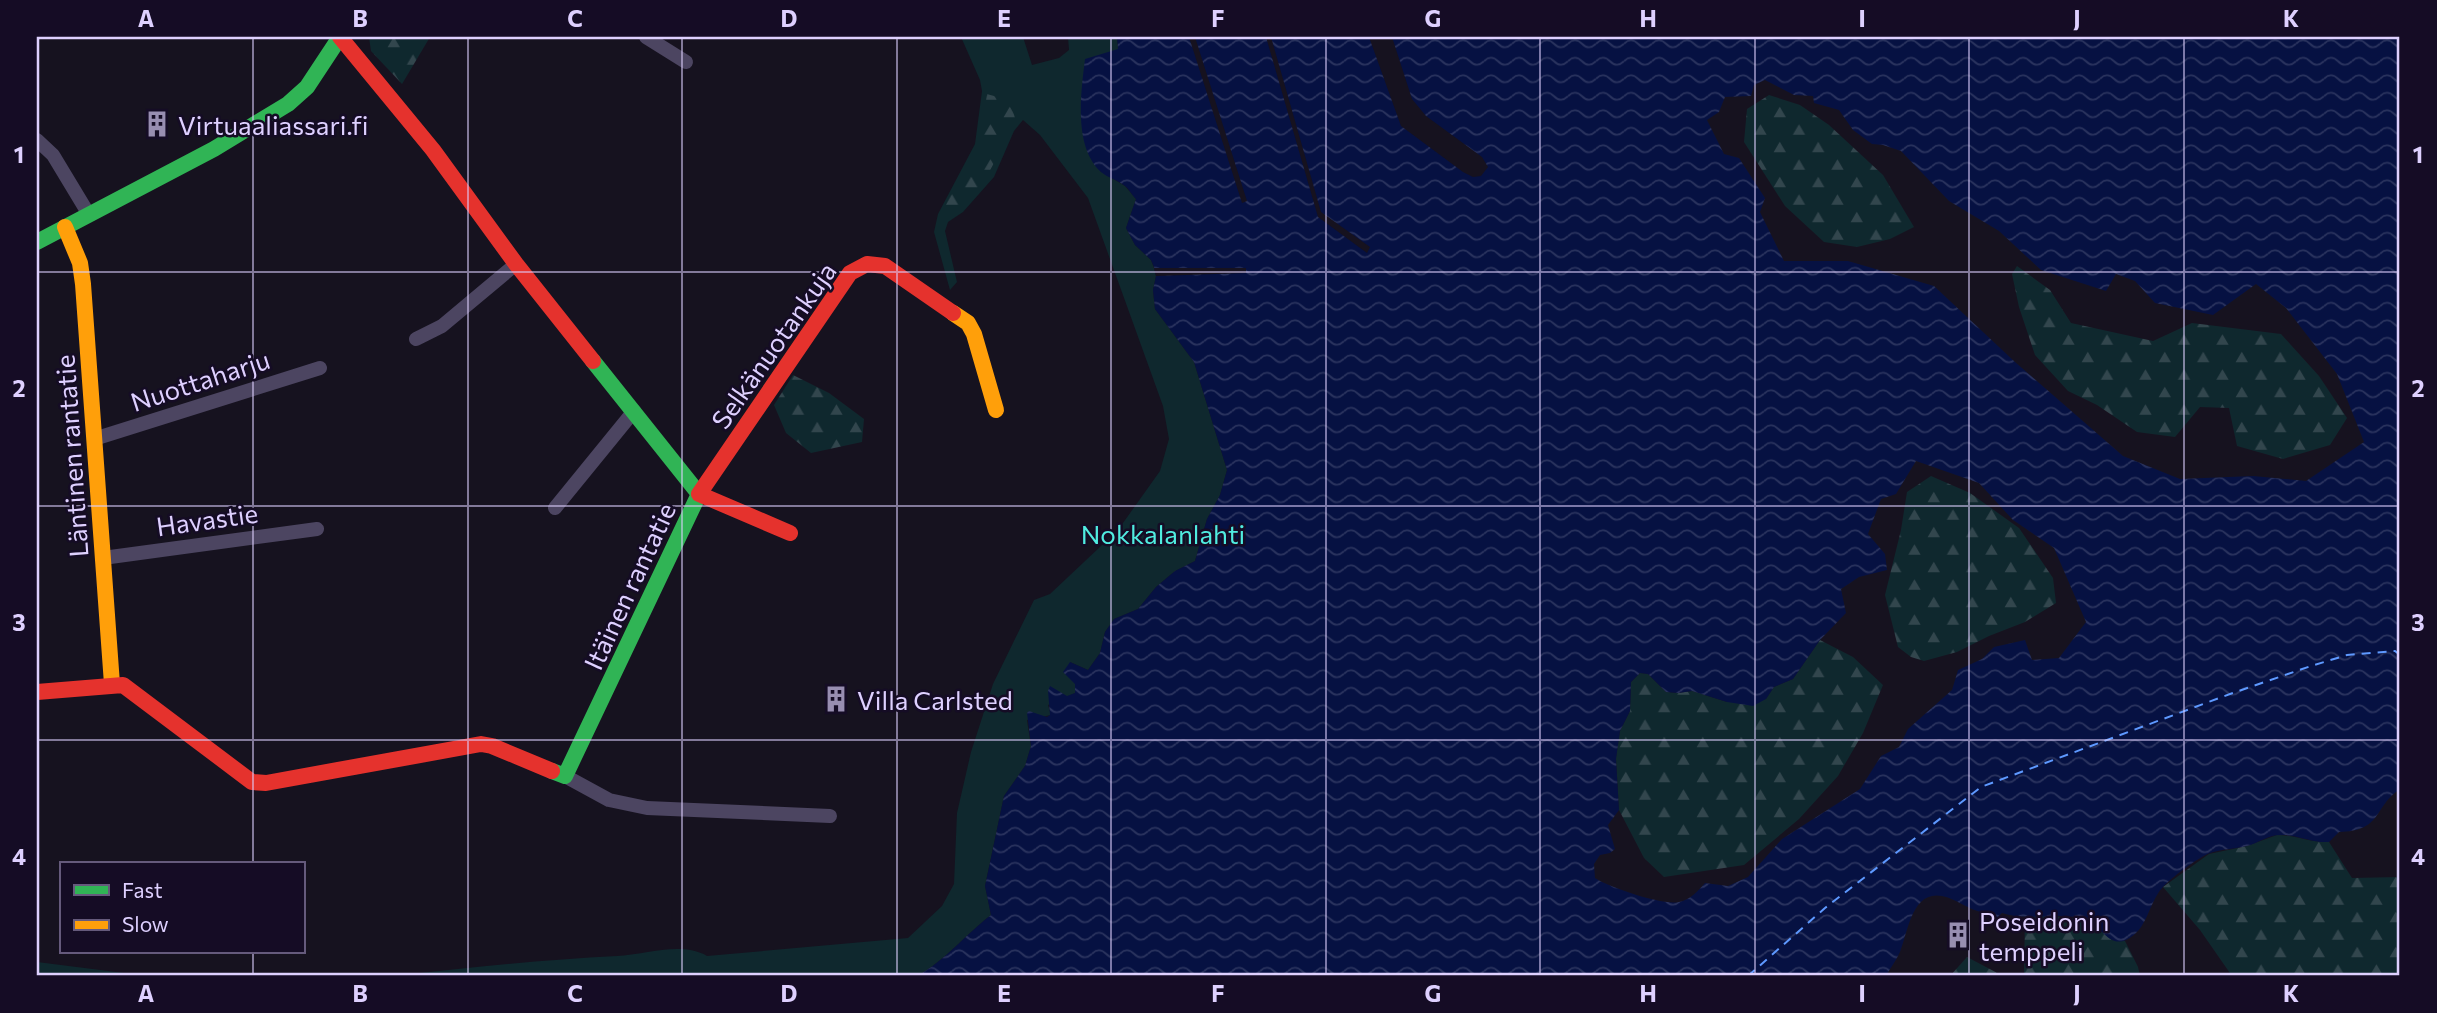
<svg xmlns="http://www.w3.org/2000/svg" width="2437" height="1013" font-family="Commissioner,sans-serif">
<defs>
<pattern id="forest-firs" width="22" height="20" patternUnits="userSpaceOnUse" patternTransform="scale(1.75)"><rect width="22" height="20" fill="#0f282e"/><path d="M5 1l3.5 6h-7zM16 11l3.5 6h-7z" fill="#32464d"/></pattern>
<pattern id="water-waves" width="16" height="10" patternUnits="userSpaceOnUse" patternTransform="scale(1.75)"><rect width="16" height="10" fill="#061142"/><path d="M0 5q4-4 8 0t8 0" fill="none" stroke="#2a335e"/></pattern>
</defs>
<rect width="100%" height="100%" fill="#16121f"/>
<g fill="#0f282e">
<path d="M961,37h62l9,28 27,-7 10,-8 -1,-13h49l1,12 -18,122 25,15 11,13 -10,29 9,17 16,15 3,8 2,8 -3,14 2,19 39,53 33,108 -7,25 -13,24 -12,42 -20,10 -19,16 -18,22 -24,10 -9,13 -5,21 -12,17 -18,-8 5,22v9l-27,12 3,10 -24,5 4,26 -6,20 -21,30 -19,90 6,29c-26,20 -45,45 -74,61h-521c74,-9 147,-16 221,-20 28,-1 64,-15 90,0l201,-18 34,-32 12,-22 3,-71 14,-61 22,-68 41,-84 16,-6 68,-64 42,-59 9,-32 -6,-33 -75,-208 -48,-63 -17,-15 -9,11 -20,46 -31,35 -15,10 -3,9 12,51 -7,8 -16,-58 4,-18 37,-70 7,-53 -2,-11z"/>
<path d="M37,962l95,12v2h-95z"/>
</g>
<g fill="url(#forest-firs)">
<path d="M369,37h61l-28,47 -31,-33z"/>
<path d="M987,94c18,5 25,8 29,28l-5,5c-13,27 -35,83 -67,93 -4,-22 28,-50 35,-70 6,-17 5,-39 8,-56z"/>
<path d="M1769,95l31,10 29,20 54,50 31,52 -24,12 -33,8 -33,-5 -39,-36 -41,-64 3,-33z"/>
<path d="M2017,266l33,24 21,33 82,18 39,-18 89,11 38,42 28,42 -17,27 -47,14 -46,-13 -8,-38 -29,-1 -25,30 -38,-5 -40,-27 -29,-14 -33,-36 -16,-48 -7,-33z"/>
<path d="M793,375l36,18 35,26 -2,23 -51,11 -25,-20 -12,-28z"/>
<path d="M1931,476l39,17 49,35 34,50 3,25 -31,19 -36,14 -32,16 -33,9 -13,-4 -13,-10 -13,-52 16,-65 6,-38z"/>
<path d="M1820,640l33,17 30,28 -20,48 -25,43 -39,43 -55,46 -80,12 -20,-19 -25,-48 -3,-52 4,-27 10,-20 1,-29 9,-9 8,1 18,18 12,1 14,-2 35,11 39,-3 8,-12 19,-8z"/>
<path d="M2277,835c18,0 34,8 52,7l23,36 48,-1v99h-168l-32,-46 -37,-43 46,-33 38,-8z"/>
<path d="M2043,915l45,5 24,20 13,1 13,26 2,9h-127l11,-2 1,-58z"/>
<path d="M1967,957l36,19h-53z"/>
</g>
<path fill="url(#water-waves)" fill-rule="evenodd" d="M1117,37h1283v752c-27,18 -17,42 -61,43l-10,10c-17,1 -31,-7 -47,-7 -12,-1 -24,8 -35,11 -12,3 -26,3 -37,7 -13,5 -39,25 -48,35 -14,16 -14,42 -36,52 -18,8 -26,-16 -40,-21 -28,-8 -59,3 -84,-6l-4,4h-5l-4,-4c-17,0 -31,-14 -47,-17 -30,-6 -34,36 -42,56 -4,9 -10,16 -14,24h-969c29,-16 48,-41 74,-61l-6,-29 19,-90 21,-30 6,-20 -4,-33 2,-2 18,6 3,-2 -2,-24 2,-5 17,10 8,-3v-9l-12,-12 7,-10 18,8 12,-17 5,-21 9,-13 24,-10 18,-22 19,-16 20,-10 12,-42 13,-24 7,-25 -33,-108 -39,-53 -2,-19 3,-14 -2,-9 -3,-7 -16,-15 -9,-17 10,-29c-4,-4 -7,-10 -11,-13 -7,-6 -17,-8 -24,-14 -28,-25 -20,-80 -16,-113l33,-10zM1765,80l29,15 19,1 1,7 25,7 14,20 19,14 11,1 18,6 48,50 50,30 42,39 65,21 10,-17 19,7 20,22 58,12 43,-31 30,24 51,66 27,68 -58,39 -53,-5 -73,3 -57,-23 -108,-94 -81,-76 -86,-25h-64l-24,-49 5,-14 -26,-40 -15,-4 -17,-34 12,-8 6,-15 26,-1 3,-11zM1916,461l63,22 34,37 41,28 32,74 -27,36 -27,2 -7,-20 -31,7 -12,12 -24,11 -6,20 -44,39 -9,18 -18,9 -21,33 -78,50 -34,38 -20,9 -23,-3c-7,8 -15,17 -26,19 -15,4 -71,-15 -84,-24l-1,-14 6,-9 10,-2 5,-4 -7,-24 11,-15 -3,-51 4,-28 10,-20 1,-29 9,-9 8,1 18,18 12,1 14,-2 35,11 26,4 13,-7 8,-12 19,-8 27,-39 26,-27 -5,-24 18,-12 28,-7 -2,-16 -17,-20 13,-35 15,-5z"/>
<g fill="#16121f">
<path d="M1189,37h6l52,164 -5,2z"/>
<path d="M1266,37h5l50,175 49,35 -3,6 -49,-36z"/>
<path d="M1369,37h23l20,62 14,17 56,41 6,10 -7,9 -8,1 -10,-5 -62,-46z"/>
<path d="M1154,268h92v5l-90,3z"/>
</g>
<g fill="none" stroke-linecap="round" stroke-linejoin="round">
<path stroke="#5e99ff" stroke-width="2" stroke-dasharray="9 7" stroke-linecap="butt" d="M1748,976l77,-68 156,-121 249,-93 81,-28 36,-11 48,-4 5,4"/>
<g stroke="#4c4561" stroke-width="14">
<path d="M646,37l40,25"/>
<path d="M37,140l16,15 35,58"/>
<path d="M416,339l26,-13 74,-62"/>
<path d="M94,439l226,-71"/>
<path d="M555,508l79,-97"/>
<path d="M103,558l214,-29"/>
<path d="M565,776l44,24 38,8 183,8"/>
</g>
<g stroke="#30b455" stroke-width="16">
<path d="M37,242l177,-93 74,-45 19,-17 33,-50"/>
<path d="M552,771l13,5 134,-282 -106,-133"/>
</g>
<g stroke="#ff9f0a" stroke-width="16">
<path d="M65,227l15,36 3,21 29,400"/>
<path d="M953,313l15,10 6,11 22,76"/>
</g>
<g stroke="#e5322d" stroke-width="16">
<path d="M340,37l93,113 83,114 77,97"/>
<path d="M790,533l-91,-39 151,-221 17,-9 18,2 68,47"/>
<path d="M37,692l86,-7 129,97 14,1 215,-39 11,2 60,25"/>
</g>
</g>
<path fill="none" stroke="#ded0ff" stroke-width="2" stroke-opacity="0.55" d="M253,37v827M468,37v939M682,37v939M897,37v939M1111,37v939M1326,37v939M1540,37v939M1755,37v939M1969,37v939M2184,37v939M37,272h2363M37,506h2363M37,740h2363M253,952v24"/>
<defs>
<g id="building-bare" transform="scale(2.1)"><path d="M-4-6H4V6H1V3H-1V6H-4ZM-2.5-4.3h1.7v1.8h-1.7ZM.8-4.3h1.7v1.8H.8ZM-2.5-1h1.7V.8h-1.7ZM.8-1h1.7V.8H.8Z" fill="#988eb1" stroke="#150c25" stroke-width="2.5" paint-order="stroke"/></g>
</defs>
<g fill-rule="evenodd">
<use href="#building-bare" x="157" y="124"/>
<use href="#building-bare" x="836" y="699"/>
<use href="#building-bare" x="1958" y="935"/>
</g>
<g text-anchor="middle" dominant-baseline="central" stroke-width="5" stroke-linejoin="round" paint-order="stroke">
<g font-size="26" fill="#ded0ff" stroke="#150c25" text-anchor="start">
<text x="178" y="124">Virtuaaliassari.fi</text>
<text x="857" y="699">Villa Carlsted</text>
<text x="1979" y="920">Poseidonin<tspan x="1979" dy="30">temppeli</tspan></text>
</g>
<g font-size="26" fill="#ded0ff" stroke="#150c25">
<text transform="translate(773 345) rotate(-55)">Selkänuotankuja</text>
<text transform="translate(200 380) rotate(-18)">Nuottaharju</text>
<text transform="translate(71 456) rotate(-94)">Läntinen rantatie</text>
<text transform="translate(207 519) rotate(-8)">Havastie</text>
<text transform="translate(629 586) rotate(-65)">Itäinen rantatie</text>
</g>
<g font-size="26" fill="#50ece0" stroke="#150c25">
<text x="1163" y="533">Nokkalanlahti</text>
</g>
</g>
<rect width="2437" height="1013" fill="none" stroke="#150c25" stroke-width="77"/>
<rect x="60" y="862" width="245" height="91" fill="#150c25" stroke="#655a7c" stroke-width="2"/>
<rect x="74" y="885" width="35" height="10" fill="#30b455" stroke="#655a7c" stroke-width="2"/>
<text x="122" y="898" font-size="21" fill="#ded0ff">Fast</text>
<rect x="74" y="920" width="35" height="10" fill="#ff9f0a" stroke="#655a7c" stroke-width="2"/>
<text x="122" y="932" font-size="21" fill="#ded0ff">Slow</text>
<rect x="38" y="38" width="2360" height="936" fill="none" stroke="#ded0ff" stroke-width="2.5"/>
<g font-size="23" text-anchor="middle" font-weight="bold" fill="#ded0ff">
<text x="146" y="27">A</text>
<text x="360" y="27">B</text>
<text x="575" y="27">C</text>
<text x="789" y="27">D</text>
<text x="1004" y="27">E</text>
<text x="1218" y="27">F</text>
<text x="1433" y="27">G</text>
<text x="1648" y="27">H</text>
<text x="1862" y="27">I</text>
<text x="2077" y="27">J</text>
<text x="2291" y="27">K</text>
<text x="19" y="163">1</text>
<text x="2418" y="163">1</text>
<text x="19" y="397">2</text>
<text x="2418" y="397">2</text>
<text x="19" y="631">3</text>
<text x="2418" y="631">3</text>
<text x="19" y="865">4</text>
<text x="2418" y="865">4</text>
<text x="146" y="1002">A</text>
<text x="360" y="1002">B</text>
<text x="575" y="1002">C</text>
<text x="789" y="1002">D</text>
<text x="1004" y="1002">E</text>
<text x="1218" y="1002">F</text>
<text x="1433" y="1002">G</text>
<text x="1648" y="1002">H</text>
<text x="1862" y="1002">I</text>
<text x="2077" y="1002">J</text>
<text x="2291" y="1002">K</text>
</g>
</svg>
